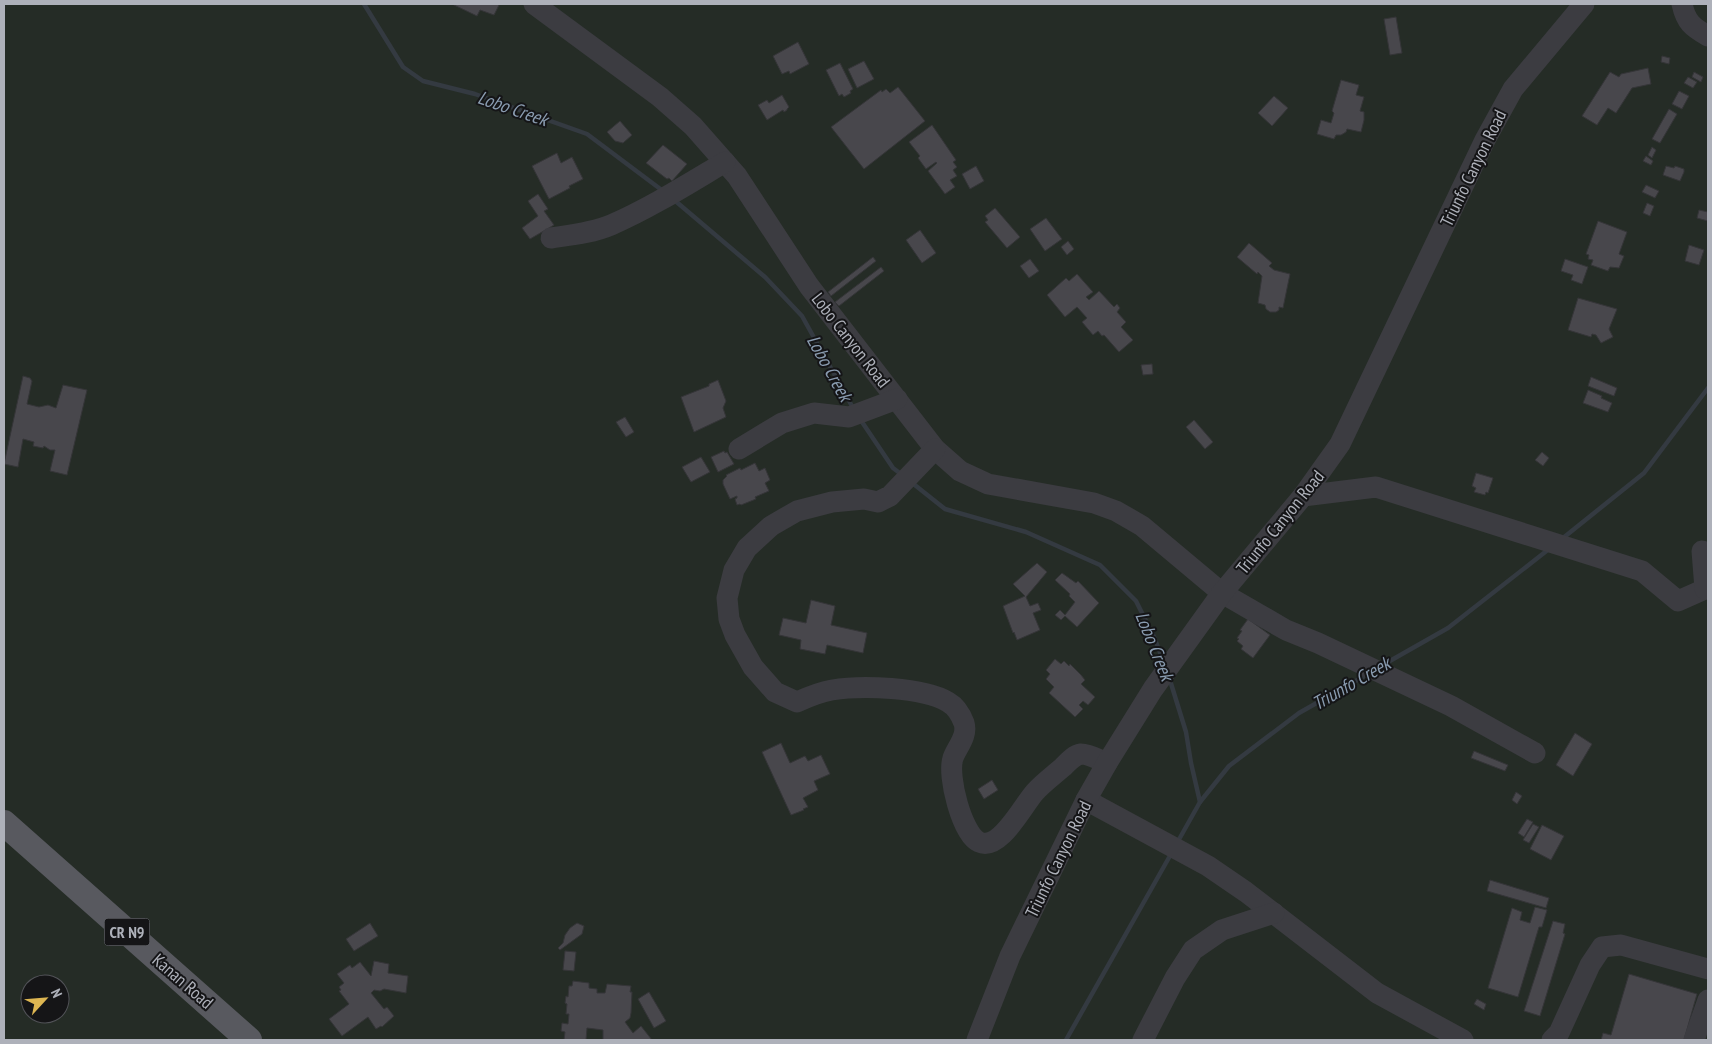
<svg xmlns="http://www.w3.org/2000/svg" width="1712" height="1044" font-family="'PT Sans Narrow',sans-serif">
<rect width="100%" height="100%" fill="#1a1a1c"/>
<path fill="#252c26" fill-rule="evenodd" d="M4,4h1704v1036h-1704zM30,984h30v30h-30z"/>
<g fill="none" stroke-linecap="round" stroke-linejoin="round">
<g stroke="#343a41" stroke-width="4.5">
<path d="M364,4l39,63 20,14 52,13 112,40 76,57"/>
<path d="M673,199l92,78 37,39 51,92"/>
<path d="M860,419l33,49 8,6"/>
<path d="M911,482l34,27 81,23 74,33 36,36 18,36 10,26"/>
<path d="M1563,538l81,-65 64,-85"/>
<path d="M1381,666l67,-38 101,-79"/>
<path d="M1169,677l17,55 5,31 9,39"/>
<path d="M1177,843l23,-41 29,-36 70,-53 69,-39"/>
<path d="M1066,1040l105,-186"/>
</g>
</g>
<g fill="#48474c" stroke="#353538">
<path d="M452,4h44l3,1 -5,10 -14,-5 -3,6z"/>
<path d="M1396,17l6,36 -12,2 -6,-36z"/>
<path d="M798,42l11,22 -19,10 -1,-3 -7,3 -9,-18z"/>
<path d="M1662,56l8,2 -1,6 -8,-2z"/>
<path d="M864,61l10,18 -17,9 -9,-19z"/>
<path d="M840,63l13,26 -3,2 1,2 -7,4 -2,-3 -3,2 -13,-26z"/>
<path d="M1648,68l3,16 -19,4 -16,25 -8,-5 -11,17 -15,-9 28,-44 9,5 2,-3z"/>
<path d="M1694,72l9,5 -2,5 -9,-5z"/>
<path d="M1688,77l9,5 -4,6 -9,-5z"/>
<path d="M1341,80l18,5 -3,10 8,2 -4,14 4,1v8l-3,12 -14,-3 -1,3 -5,3h-5l-2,4 -17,-5 4,-14 10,3 3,-10 -2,-2z"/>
<path d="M898,87l27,34 -61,48 -33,-42 50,-37 1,2 4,-3 4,4z"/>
<path d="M1679,91l10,5 -7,13 -10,-5z"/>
<path d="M782,95l7,12 -2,2v1l-3,2 -1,-2 -16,10 -9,-15 9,-5 2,3z"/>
<path d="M1274,96l14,12 -16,18 -14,-13z"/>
<path d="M1669,109l8,5 -17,29 -8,-4z"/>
<path d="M620,121l12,14 -9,8 -8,-2 -8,-9z"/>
<path d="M932,125l24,35 -3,2 4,5 -4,3 4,6 -7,4 5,7 -10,7 -17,-23 9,-8 -1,-1 -10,7 -8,-11 2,-2 -11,-14z"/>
<path d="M663,145l24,19 -15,17 -3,-3 -2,1 -21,-16z"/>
<path d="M1652,147l4,3 -4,8 -4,-3z"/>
<path d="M557,153l4,10 11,-6 11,22 -14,7 1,2 -21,11 -17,-33z"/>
<path d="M1646,156l7,5 -2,4 -8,-4z"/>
<path d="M976,166l8,15 -14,8 -8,-15z"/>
<path d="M1666,166l8,2 1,-2 9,3v3l-4,9 -17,-6z"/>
<path d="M1646,185l13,6 -4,7 -13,-6z"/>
<path d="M538,194l10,15 -4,2 10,14 -24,14 -8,-11 16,-12 -10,-15z"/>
<path d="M1647,203l7,3 -4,10 -7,-3z"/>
<path d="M995,208l25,29 -13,11 -22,-26 3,-2 -3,-4z"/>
<path d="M1699,210l9,2v9l-11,-3z"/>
<path d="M1046,218l16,21 -17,12 -15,-22z"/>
<path d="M1598,221l29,11 -8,22 5,2 -5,12 -9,-1 -2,4 -17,-6 2,-5 -5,-1 1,-4 -3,-1z"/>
<path d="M920,230l16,23 -14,10 -16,-23z"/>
<path d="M1068,241l6,8 -7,6 -6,-8z"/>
<path d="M1249,243l23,20 -3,3 5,4 16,4 -7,34 -4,-1v3l-3,2h-6l-4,-3 -1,-4 -7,-2 4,-27 -4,-4 -1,2 -20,-17z"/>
<path d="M1689,245l15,5 -5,15 -14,-4z"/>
<path d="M873,257l3,4 -45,35 -3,-4z"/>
<path d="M1030,259l9,12 -10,7 -9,-12z"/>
<path d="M1565,259l23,8 -6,17 -11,-4 2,-5 -12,-4z"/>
<path d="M881,267l3,4 -45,35 -4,-4z"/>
<path d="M1077,274l16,18 -7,5 3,3 10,-9 15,16 3,-3 3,4 -3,4 9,10 -5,5 12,13 -14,12 -15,-17 -2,1 -4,-5 -5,4 -11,-13 5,-4 -10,-11 -12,10 -18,-22 19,-17 3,3z"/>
<path d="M1578,298l39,11 -8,20 4,8 -12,6 -5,-8 -4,-1 -1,3 -23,-7z"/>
<path d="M1152,364l1,10 -10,1 -2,-10z"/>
<path d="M23,376l7,2 2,3 -5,23 12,3 9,-2 8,3 7,-23 24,5 -20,85 -17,-4 5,-21h-5l-6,-4 -1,2 -10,-2 1,-4 -11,-3 -5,28 -14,-3z"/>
<path d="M1591,377l26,11 -3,8 -26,-10z"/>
<path d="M718,380l8,21 -3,7 3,9 -32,15 -13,-35 28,-11v-2z"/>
<path d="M1588,390l14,6 -1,2 11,5 -4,9 -25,-9z"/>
<path d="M625,417l9,15 -8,5 -10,-15z"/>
<path d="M1194,420l19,22 -8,7 -19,-22z"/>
<path d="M724,451l1,2 2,-1 7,12 -16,8 -7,-15z"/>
<path d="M1542,452l7,6 -6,8 -8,-6z"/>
<path d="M701,457l9,15 -19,10 -9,-15z"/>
<path d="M755,463l4,8 6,-3 5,12 -5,3 4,8 -14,6 1,2 -15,6 -1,-1 -3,1 -2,-6 2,-1v-2l-7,3 -7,-15v-4l4,-4 -1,-1 14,-7 1,2z"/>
<path d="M1476,473l17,5 -5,15 -2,-1 -1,3 -11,-3 2,-4 -4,-2z"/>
<path d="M1037,563l10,9 -21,25 4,9 8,-3 3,7 -8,3 7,17 -23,10 -3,-8 -1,1 -10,-27 22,-10 -12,-12z"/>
<path d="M1062,573l14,10 2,-2 21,22 -22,24 -12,-11 -4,4 -6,-5 5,-5 5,5 10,-13 -6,-6 1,-2 -15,-14z"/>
<path d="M811,600l24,6 -4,19 36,8 -4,20 -36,-8 -2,9 -25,-5 1,-9 -22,-5 4,-17 23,5z"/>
<path d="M1248,619l22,16 -17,23 -12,-9 2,-3 -6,-5 2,-2 -2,-1 5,-7 -2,-1z"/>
<path d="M1055,659l6,5 3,-3 5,5 1,-2 11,11 4,5 -4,4 14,13 -7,8 -5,-4 -4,4 4,4 -8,8 -26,-24 5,-6 -8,-8 4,-5 -4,-4z"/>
<path d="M1575,733l17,11 -19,32 -17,-11z"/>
<path d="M781,743l9,20 15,-7 3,5 13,-6 9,19 -16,7 4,9 -15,8 5,9 -5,2 1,1 -13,5 -29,-63z"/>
<path d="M1474,751l34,14 -3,6 -34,-13z"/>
<path d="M992,780l6,10 -14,9 -6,-10z"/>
<path d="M1516,792l6,4 -5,8 -5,-4z"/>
<path d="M1527,819l6,3 -9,15 -6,-4z"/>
<path d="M1533,824l6,3 -10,16 -6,-3z"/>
<path d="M1542,825l22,11 -13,24 -21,-11z"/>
<path d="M1490,880l59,18 -3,10 -59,-17z"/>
<path d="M1535,907l12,3 -5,17h-3l-21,70 -30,-9 24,-80 10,4 -2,8 10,3z"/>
<path d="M1553,921l12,3 -2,9 2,1 -25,82 -16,-5z"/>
<path d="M370,923l8,13 -24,15 -8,-12z"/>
<path d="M577,923l7,3 -2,8 -22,16 -2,-2 5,-5 2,-8 5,-7z"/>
<path d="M565,951l11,1 -2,19 -11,-1z"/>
<path d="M374,961l15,3 -1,9 20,3 -2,17 -22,-4 -4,2 -6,-1 -3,3 13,16 3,-2 7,9 -12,11 -1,-1 -5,3 -8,-12 -26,19 -13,-17 20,-15 -10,-13 2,-1 -2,-3 5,-4 -7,-9 13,-9 2,3 8,-6 11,14z"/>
<path d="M1629,974l68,20 -13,46h-83l2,-7 8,2z"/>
<path d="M573,981l16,2v5l8,1v4h8l2,-9 24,2 -1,6h2l-1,21 -1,5 -5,4 8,11 8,-7 11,14h-49v-10l-16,-2 -1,12h-22l1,-8 -4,-1 1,-8 6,1 1,-10h-3l1,-10 -2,-1 1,-7 2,1 1,-11h3z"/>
<path d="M649,992l17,29 -12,7 -16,-29z"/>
<path d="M1477,999l9,5 -2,6 -10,-6z"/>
</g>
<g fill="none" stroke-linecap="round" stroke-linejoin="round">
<g stroke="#3c3c41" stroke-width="21">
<path d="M534,4l126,93 33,29 44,50 72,110 126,163 25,22 28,13 106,19 22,8 26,15 80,67 64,37 32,13 133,63 84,47"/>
<path d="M1682,4c4,18 10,23 26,32"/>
<path d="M551,238c20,-3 41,-5 60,-13 39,-17 77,-41 114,-63"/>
<path d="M739,449l43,-26 32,-10 35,4 48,-18"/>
<path d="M935,449l-45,47 -12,6 -14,-3 -32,3 -35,9 -26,15 -24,22 -13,22 -7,28 2,21 6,16 18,32 22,25 22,10c11,-5 23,-10 35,-12 29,-5 91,-3 116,12 7,4 13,13 16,21 4,13 -7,24 -11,35 -6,18 9,76 26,84 21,10 44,-37 56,-50 8,-9 19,-17 28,-25 5,-5 11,-12 18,-13 9,0 18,6 26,9"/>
<path d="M1303,496l73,-9 266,84 36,30 27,-12h3"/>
<path d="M1705,589l-3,-38 6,2"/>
<path d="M1086,800l122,66 38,26 131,101 86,47"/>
<path d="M977,1040l33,-84 76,-156 21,-37 46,-74 69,-96 81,-97 37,-52 145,-304 28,-51 71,-85"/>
<path d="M1143,1040l32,-62 18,-28 29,-20 52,-17"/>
<path d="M1552,1040l7,-7 31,-68 12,-18 19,-2 87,24"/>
<path d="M1694,1040l14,-40"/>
</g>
<path stroke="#58595f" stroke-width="26" d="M4,823l245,217"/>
</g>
<g text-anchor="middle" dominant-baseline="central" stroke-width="4" stroke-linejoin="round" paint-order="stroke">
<rect fill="#151517" stroke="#808289" stroke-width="1" x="104.5" y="918.5" width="45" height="27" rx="4"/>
<g font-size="16" font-weight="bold" fill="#aeb1ba">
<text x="127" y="932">CR N9</text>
</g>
<g font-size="18" fill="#aeb1ba" stroke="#151517">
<text transform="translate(1473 168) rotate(-64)">Triunfo Canyon Road</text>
<text transform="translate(851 340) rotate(52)">Lobo Canyon Road</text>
<text transform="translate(1280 522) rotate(-51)">Triunfo Canyon Road</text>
<text transform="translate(1058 859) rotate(-64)">Triunfo Canyon Road</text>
<text transform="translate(183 981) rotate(41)">Kanan Road</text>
</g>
<g font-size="19" font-style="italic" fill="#8a9cb0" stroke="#151517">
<text transform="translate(513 108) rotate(19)">Lobo Creek</text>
<text transform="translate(830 368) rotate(61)">Lobo Creek</text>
<text transform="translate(1155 646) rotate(68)">Lobo Creek</text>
<text transform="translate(1351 683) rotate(-30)">Triunfo Creek</text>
</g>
</g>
<rect width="1712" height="1044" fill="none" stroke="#aeb1ba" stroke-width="10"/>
<g transform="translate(45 999) rotate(64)"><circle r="24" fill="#151517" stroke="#525358"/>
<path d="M0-4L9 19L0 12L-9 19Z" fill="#ddb652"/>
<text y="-8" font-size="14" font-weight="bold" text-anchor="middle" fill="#aeb1ba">N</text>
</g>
</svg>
